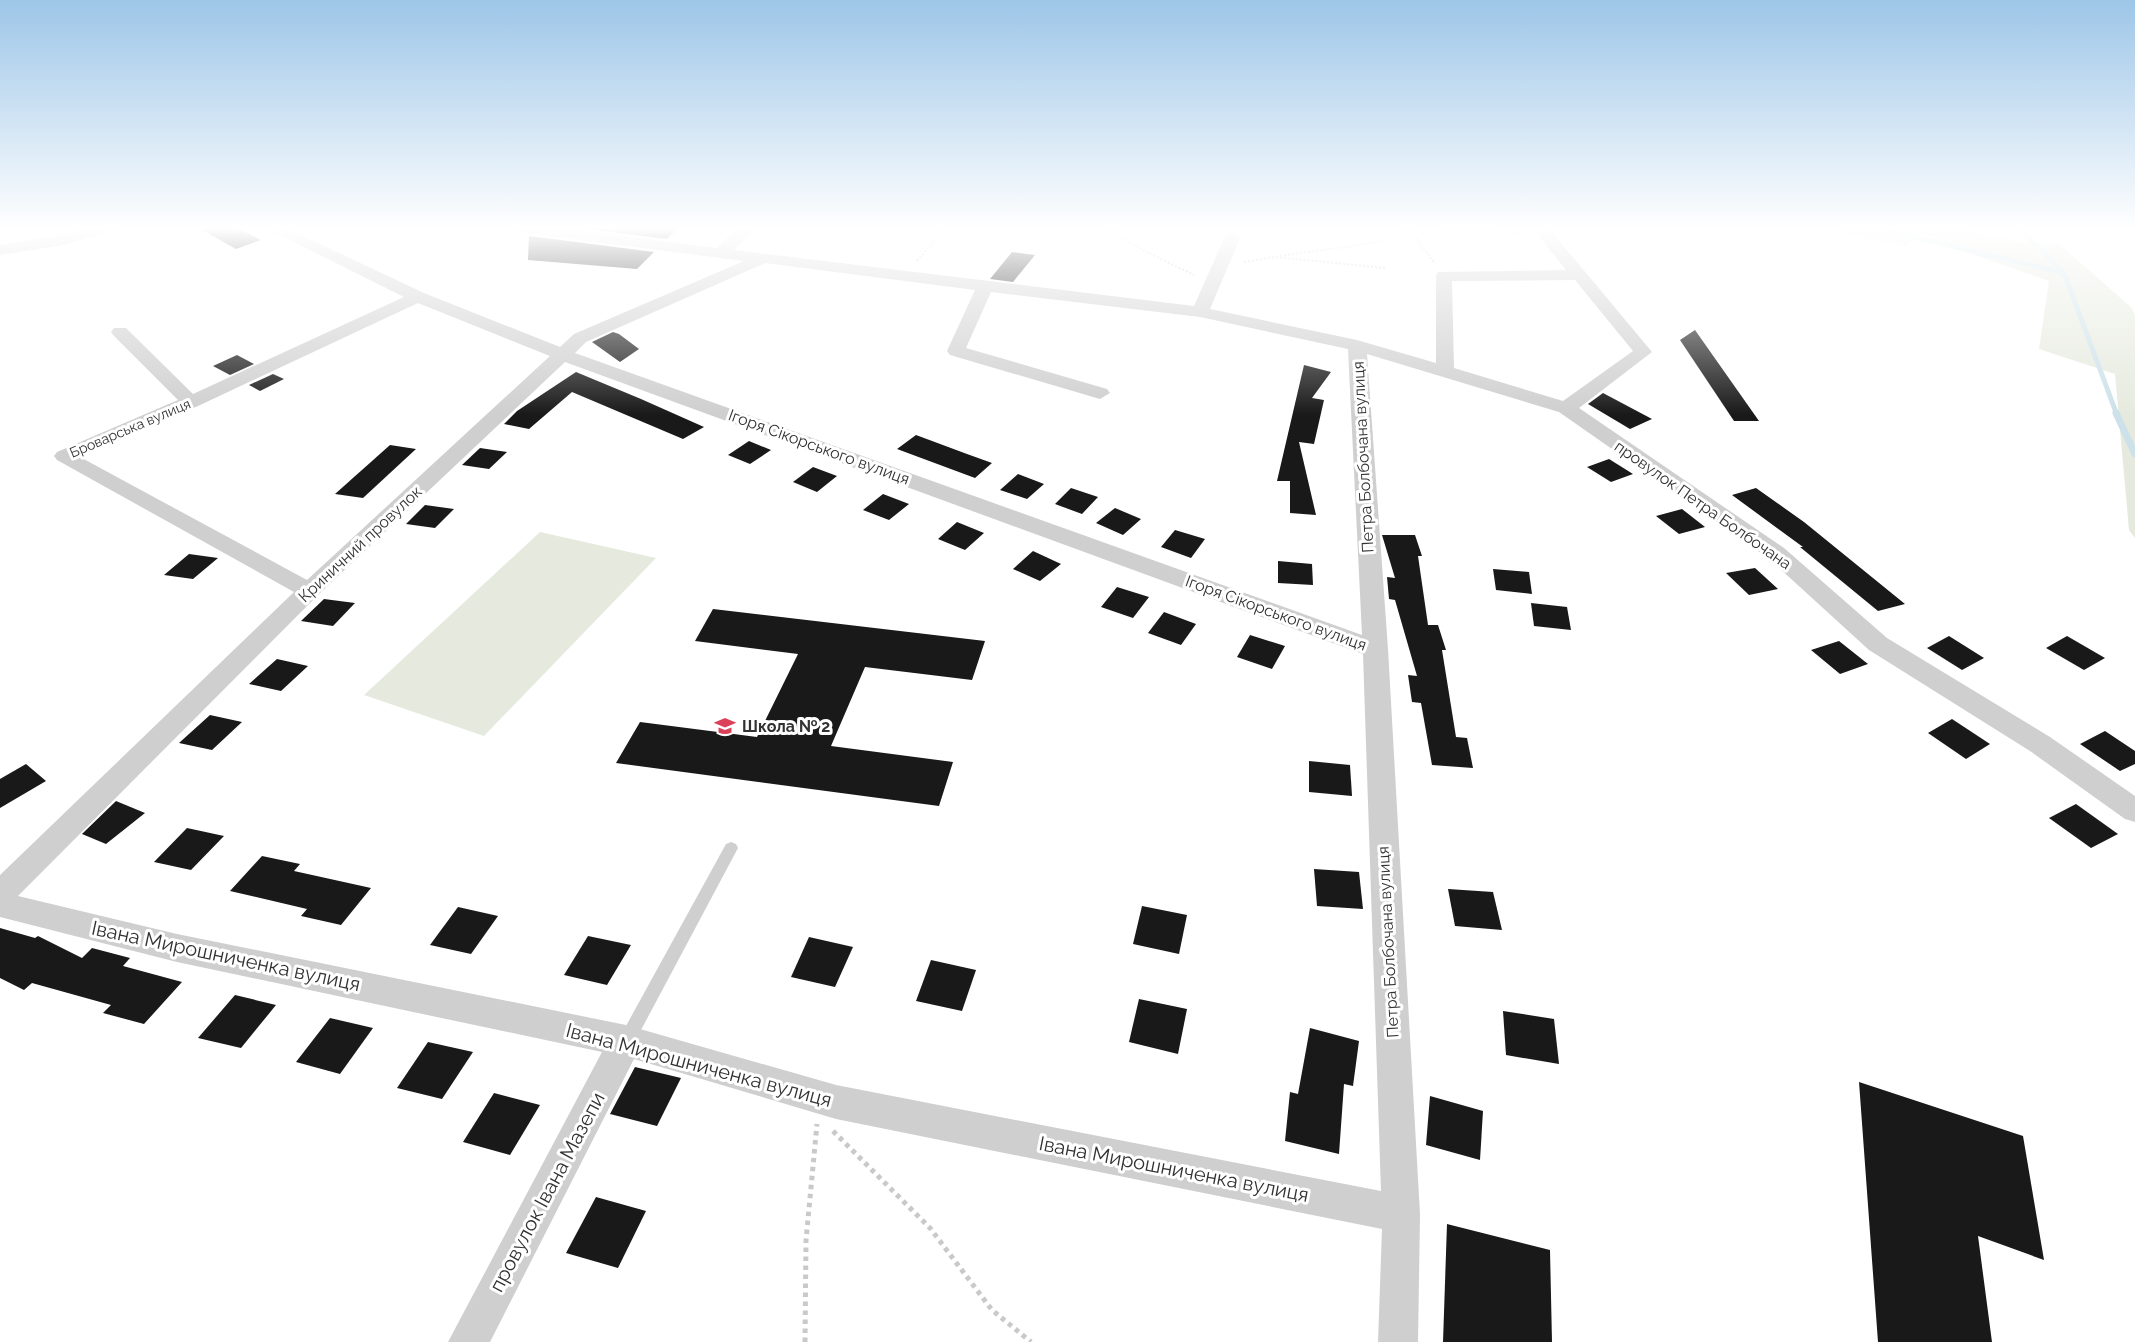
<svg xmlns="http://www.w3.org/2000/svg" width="2135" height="1342" font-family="Raleway,sans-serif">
<rect width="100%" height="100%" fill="#fff"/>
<g fill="#e6eade">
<path d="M1847,227h102l71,15 39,2 73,64 3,8v222l-6,-8 -14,-156 -76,-25 10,-68 -72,-25 -55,-24 -16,13 -70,-13z"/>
<path d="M540,532l116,26 -172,178 -120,-41z"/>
</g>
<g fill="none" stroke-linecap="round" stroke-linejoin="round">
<g stroke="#cce1e9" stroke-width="5">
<path d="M1873,227l191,46 53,142"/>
<path d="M2017,227l46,45"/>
</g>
<path stroke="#cce1e9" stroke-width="7" d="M2116,413l19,41"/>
</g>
<g fill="#191919">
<path d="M197,227h38l26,13 -25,9z"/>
<path d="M570,227h109l-12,12z"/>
<path d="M529,236l125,16 -17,17 -109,-9z"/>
<path d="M1012,252l23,3 -22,27 -23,-3z"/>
<path d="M1695,330l64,91h-25l-54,-81z"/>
<path d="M613,332l6,2 20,15 -19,13 -28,-20z"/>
<path d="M237,355l17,9 -24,11 -17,-9z"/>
<path d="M1304,365l27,7 -19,26 12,2 -10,44 -15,-2 17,73 -26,-2v-32h-13z"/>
<path d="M576,372l65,27 63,28 -21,12 -111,-47 -43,37 -25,-5 13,-13z"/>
<path d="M273,374l11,5 -24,12 -11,-6z"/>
<path d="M1603,393l49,26 -22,10 -42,-25z"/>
<path d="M916,435l51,19 25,9 -17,15 -78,-29z"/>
<path d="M749,441l22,9 -21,14 -22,-9z"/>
<path d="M390,445l26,4 -53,49 -28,-4z"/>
<path d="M480,448l27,4 -18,17 -27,-4z"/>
<path d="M1609,459l24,15 -22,8 -24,-15z"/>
<path d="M813,467l24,9 -20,16 -24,-10z"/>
<path d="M1018,474l26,10 -17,15 -27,-9z"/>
<path d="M1071,488l27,9 -16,17 -27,-10z"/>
<path d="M1756,488l48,34 101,82 -27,7 -78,-64h3l-71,-52z"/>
<path d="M883,494l26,10 -20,16 -26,-10z"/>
<path d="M425,505l29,4 -19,19 -29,-4z"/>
<path d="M1115,508l26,11 -18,16 -27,-12z"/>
<path d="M1682,509l23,18 -26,7 -23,-18z"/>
<path d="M957,522l27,11 -19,17 -27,-11z"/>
<path d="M1175,530l30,9 -14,19 -30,-11z"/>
<path d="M1382,535h33l7,21h-4l10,69h10l8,25h-4l14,87 11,1 6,30 -41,-3 -11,-62 -9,-1 -4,-27 9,1 -22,-76 -6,-1 -2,-22 8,1z"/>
<path d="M1033,551l28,13 -21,17 -27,-12z"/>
<path d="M189,554l29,4 -25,21 -29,-4z"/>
<path d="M1278,561l34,3 1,21 -35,-2z"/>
<path d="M1755,568l23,21 -29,6 -23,-22z"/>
<path d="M1493,569l36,3 3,22 -36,-4z"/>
<path d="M1117,587l32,10 -16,21 -32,-11z"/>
<path d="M324,599l31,4 -22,23 -32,-5z"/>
<path d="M1531,603l36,4 4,23 -37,-4z"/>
<path d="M713,609l272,32 -13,39 -107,-13 -34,79 122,16 -14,44 -323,-43 24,-41 117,15 41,-83 -103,-13z"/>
<path d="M1164,612l32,12 -15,21 -33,-12z"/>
<path d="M1250,635l35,11 -13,23 -35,-12z"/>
<path d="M1949,636l35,22 -22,12 -35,-22z"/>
<path d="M2067,636l38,22 -21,12 -38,-22z"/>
<path d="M1839,641l29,23 -28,10 -29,-24z"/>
<path d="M277,659l31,7 -27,25 -32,-7z"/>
<path d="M210,715l32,7 -30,28 -33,-7z"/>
<path d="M1952,719l38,25 -24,15 -38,-26z"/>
<path d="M2105,731l30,20v13l-15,7 -40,-27z"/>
<path d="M1309,761l41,4 2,31 -43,-4z"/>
<path d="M26,764l20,17 -46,27v-29z"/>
<path d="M116,801l29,12 -39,31 -24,-10z"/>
<path d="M2076,804l42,30 -27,14 -42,-30z"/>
<path d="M187,828l37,8 -33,34 -37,-8z"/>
<path d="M262,856l38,8 -6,7 77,17 -30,37 -40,-9 6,-7 -77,-18z"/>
<path d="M1314,869l45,3 4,37 -46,-3z"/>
<path d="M1448,889l45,3 9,38 -47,-4z"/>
<path d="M1142,906l45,9 -8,39 -46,-10z"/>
<path d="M458,907l40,9 -27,38 -41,-9z"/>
<path d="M0,928l35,10 3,-2 44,22 10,-10 38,10 -7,8 59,16 -38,42 -41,-11 8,-8 -79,-22 -8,7 -24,-12z"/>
<path d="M588,936l43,9 -24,40 -43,-10z"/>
<path d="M809,937l44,10 -18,40 -44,-10z"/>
<path d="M931,960l45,10 -14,41 -46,-10z"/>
<path d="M235,995l41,10 -35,43 -43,-10z"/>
<path d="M1139,999l48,10 -9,45 -49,-12z"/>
<path d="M1503,1011l51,8 5,45 -53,-9z"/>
<path d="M330,1018l43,10 -33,46 -44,-12z"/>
<path d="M1310,1028l49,13 -6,45 -9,-2 -5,70 -54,-13 5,-49 8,2z"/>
<path d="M428,1042l45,10 -31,47 -45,-11z"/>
<path d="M635,1067l46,11 -24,48 -47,-12z"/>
<path d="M1859,1082l164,54 21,124 -66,-24 14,106h-114z"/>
<path d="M494,1093l46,12 -30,50 -47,-13z"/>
<path d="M1430,1096l53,15 -3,49 -54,-15z"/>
<path d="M596,1197l50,14 -28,57 -52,-15z"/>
<path d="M1447,1224l103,26 2,92h-109z"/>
</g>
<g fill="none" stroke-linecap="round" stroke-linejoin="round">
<g stroke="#c9c9c9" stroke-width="2" stroke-dasharray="2 2" stroke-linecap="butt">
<path d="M1105,227l34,21 55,27"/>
<path d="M1409,228l119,6"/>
<path d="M1409,228l26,36"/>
<path d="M1280,256l99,-14 30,-15"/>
<path d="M917,261l29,-34"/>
<path d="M1244,262l30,-5 111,11"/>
</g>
<g stroke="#c9c9c9" stroke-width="5" stroke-dasharray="4.5 4.5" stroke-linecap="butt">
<path d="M833,1131l97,97 62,82 39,32"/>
<path d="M805,1342l1,-102 11,-116"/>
</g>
<path fill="#cfcfcf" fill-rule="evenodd" d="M731,842l5,2 2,4 -105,197 -6,2 -6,-2 -2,-5 2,-5 105,-191z"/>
<g fill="#cfcfcf" fill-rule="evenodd">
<path d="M94,227h25l-3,3 -58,16 -58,9v-10l57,-9z"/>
<path d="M264,227h20l140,66 136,54 14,-13 170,-73 -225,-29 -8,-5h43l163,21 22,-21h17l-22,23 460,56 31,-70 8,-5 8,5 -31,73 147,31 79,23v-87l2,-4 128,-2 -28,-35 8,-5 6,2 100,120 -73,56 205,140 103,90 163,99 85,59v26l-10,-3 -95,-68 -161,-101 -101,-92 -209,-146 -192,-58 21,295 32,565 -2,128h-40l4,-113 -546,-110 -202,-60 -144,283h-42l154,-290 -425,-90 -177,-45v-42l294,-283 -237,-132 -3,-4 3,-4 121,-52 -64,-64 -3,-4 3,-4h12l67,66 211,-97zM765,263l210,27 -28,61 3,4 150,44 10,-6 -3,-4 -141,-41 25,-56 209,25 148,32 14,286 -787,-282 11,-11zM1575,280l58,71 -70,50 -109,-33 -2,-87zM418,303l132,53 -243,224 -227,-123 118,-51zM565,362l798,292 18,537 -545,-106 -210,-60 -449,-91 -159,-38 299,-300z"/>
</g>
</g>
<linearGradient id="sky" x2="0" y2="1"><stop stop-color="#9dc6e8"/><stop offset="0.55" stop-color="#fff"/><stop offset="1" stop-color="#fff" stop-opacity="0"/></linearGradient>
<rect width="2135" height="415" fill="url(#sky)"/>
<defs>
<g id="school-bare" transform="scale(1.62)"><path d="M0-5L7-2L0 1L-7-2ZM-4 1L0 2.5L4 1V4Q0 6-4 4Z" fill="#db425a" stroke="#fff" stroke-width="2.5" paint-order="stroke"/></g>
</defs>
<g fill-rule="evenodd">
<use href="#school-bare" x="725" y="726"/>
</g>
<g text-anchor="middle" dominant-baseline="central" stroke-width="6" stroke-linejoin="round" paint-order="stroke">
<g font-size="14" fill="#323232" stroke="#fff">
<text transform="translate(130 428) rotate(-23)">Броварська вулиця</text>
</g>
<g font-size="16" fill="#323232" stroke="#fff">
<text transform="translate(819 447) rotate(20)">Ігоря Сікорського вулиця</text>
<text transform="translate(1363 457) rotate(-93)">Петра Болбочана вулиця</text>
<text transform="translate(1703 505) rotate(35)">провулок Петра Болбочана</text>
<text transform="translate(360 544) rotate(-43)">Криничний провулок</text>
<text transform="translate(1276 613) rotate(20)">Ігоря Сікорського вулиця</text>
<text transform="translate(1388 942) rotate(-93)">Петра Болбочана вулиця</text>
</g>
<g font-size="16" font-weight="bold" fill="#323232" stroke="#fff" text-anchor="start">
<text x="742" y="726">Школа № 2</text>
</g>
<g font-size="20" fill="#323232" stroke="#fff">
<text transform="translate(226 956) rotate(12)">Івана Мирошниченка вулиця</text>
<text transform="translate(699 1065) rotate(15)">Івана Мирошниченка вулиця</text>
<text transform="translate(1174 1169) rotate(11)">Івана Мирошниченка вулиця</text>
<text transform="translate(547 1192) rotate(-62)">провулок Івана Мазепи</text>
</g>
</g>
</svg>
